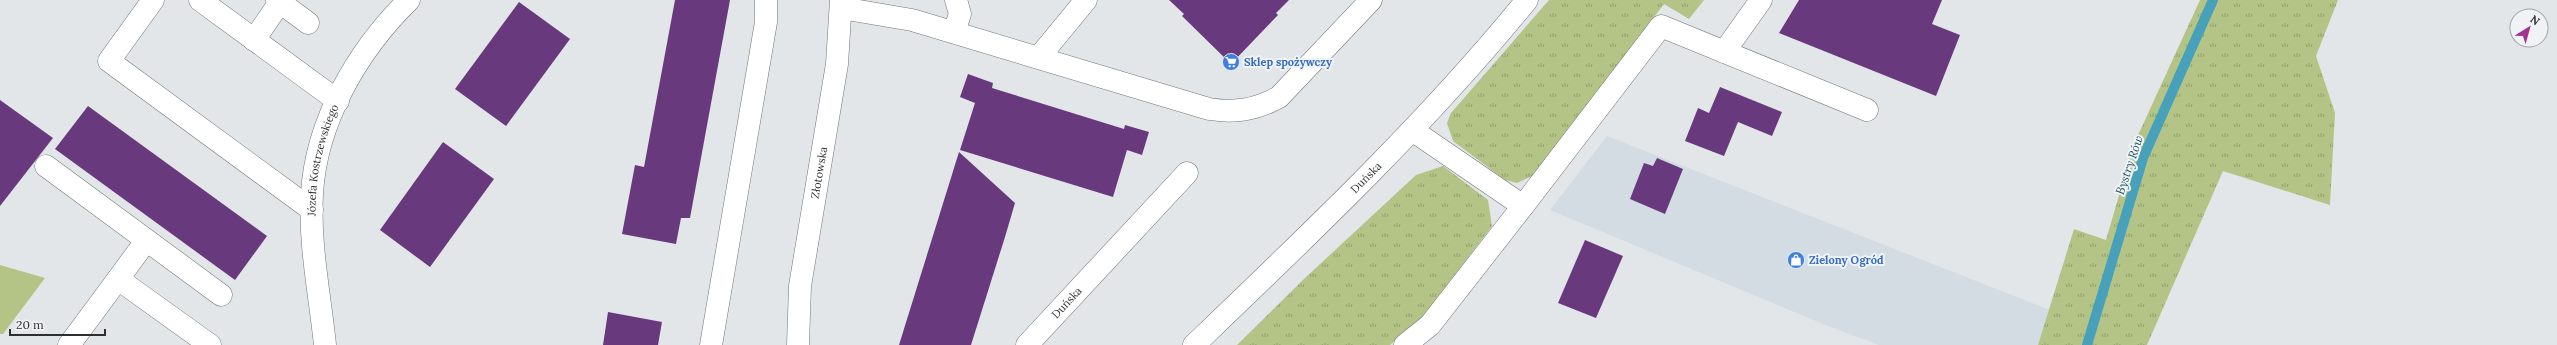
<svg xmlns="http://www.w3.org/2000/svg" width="2557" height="345" font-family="Lora,serif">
<defs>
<pattern id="grass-tufts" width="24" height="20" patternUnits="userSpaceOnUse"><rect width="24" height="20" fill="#b3c486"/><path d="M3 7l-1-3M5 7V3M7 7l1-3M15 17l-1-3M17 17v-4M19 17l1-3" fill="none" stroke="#92a06e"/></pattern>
</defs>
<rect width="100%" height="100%" fill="#e3e6e8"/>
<path fill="#d3dbe3" d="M1607,136l443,174 -12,35h-159l-51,-19 -278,-116z"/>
<g fill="url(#grass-tufts)">
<path d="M1549,0h155l-15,19 -25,-15 -130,171 -17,8 -12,-3 -52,-39 -6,-18 4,-10z"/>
<path d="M2200,0h138l-22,56 19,57 -5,92 -107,-34 -76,174h-109l36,-116 32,11 28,-96z"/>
<path d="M1443,166l45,34 4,26 -70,92 -32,27h-153l68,-67 111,-103z"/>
</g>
<path fill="#b3c486" d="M0,265l45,13 -42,56h-3z"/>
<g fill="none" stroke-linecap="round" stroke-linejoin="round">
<path stroke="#47a1bb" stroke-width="10" d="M2087,345l56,-187 70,-158"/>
</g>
<g fill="#69397e">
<path d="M675,0h55l-40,218h-9l-5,26 -54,-10 13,-69 9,2z"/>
<path d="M1169,0h120l-13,13 2,2 -47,49 -49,-48 2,-2z"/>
<path d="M1799,0h143l-10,24 28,11 -24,61 -157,-63z"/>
<path d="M519,2l51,37 -64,87 -51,-37z"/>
<path d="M968,74l25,9 -1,5 132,41 1,-4 24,7 -7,23 -15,-5 -14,47 -153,-47 15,-47 -15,-6z"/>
<path d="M1720,87l62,25 -10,24 -34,-14 -14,34 -39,-15 13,-33 11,5z"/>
<path d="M0,100l53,38 -53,68z"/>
<path d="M88,106l179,130 -32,44 -180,-131z"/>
<path d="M443,142l51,37 -64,88 -50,-37z"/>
<path d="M959,152l56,51 -10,34 -34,108h-72z"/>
<path d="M1657,158l26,11 -18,45 -35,-15 14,-36 9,3z"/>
<path d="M1585,240l38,16 -27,62 -38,-15z"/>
<path d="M608,312l54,10 -4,23h-55z"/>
</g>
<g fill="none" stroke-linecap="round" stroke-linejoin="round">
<g stroke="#727577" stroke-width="23">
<g id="street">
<path d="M153,0l-44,61 203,149"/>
<path d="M200,0l138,101"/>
<path d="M277,0l31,23"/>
<path d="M841,8l71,12 297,89c26,4 47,1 70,-12l92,-97"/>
<path d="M954,32l6,-18 -4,-14"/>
<path d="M254,40l26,-38"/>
<path d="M1724,52l37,-52"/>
<path d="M1039,57l47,-57"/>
<path d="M1412,130l111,76 138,-180 206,84"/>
<path d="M46,166l175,129"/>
<path d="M118,279l28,-38"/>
<path d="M69,345l49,-66 92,66"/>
<path id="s1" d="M325,345c-5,-49 -16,-101 -13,-151 4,-73 46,-144 97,-194"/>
<path d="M711,345l55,-323v-22"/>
<path id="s2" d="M798,345l2,-59 37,-222 4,-64"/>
<path id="s3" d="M1027,345l160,-172"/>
<path d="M1405,345l25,-20 93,-119"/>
</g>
</g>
<g stroke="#727577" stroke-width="23">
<g id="secondary">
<path id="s4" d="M1194,345c115,-110 232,-221 333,-345"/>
</g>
</g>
<use href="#street" stroke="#fff" stroke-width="22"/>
<use href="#secondary" stroke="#fff" stroke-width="22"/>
</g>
<defs>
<g id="supermarket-disc" transform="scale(0.9)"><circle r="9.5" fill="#3f7fe0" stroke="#f0f3f5"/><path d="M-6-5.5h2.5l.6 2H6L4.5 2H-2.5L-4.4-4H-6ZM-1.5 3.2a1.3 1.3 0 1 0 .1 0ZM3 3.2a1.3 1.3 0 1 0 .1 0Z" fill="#fff"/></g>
<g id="shop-disc" transform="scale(0.9)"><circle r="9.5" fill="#3f7fe0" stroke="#f0f3f5"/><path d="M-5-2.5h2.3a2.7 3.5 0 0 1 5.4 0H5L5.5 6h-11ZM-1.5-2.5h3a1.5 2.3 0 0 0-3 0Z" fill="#fff"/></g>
</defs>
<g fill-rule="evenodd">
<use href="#supermarket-disc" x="1231" y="62"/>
<use href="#shop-disc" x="1796" y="260"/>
</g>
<g text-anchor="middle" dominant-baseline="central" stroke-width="4" stroke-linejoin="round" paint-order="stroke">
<g font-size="11" font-weight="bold" fill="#366cbe" stroke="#f0f3f5" text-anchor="start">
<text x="1244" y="62">Sklep spożywczy</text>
<text x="1809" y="260">Zielony Ogród</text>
</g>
<g font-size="11" fill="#2e2f30" stroke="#f0f3f5">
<text stroke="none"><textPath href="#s1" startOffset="187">Józefa Kostrzewskiego</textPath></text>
<text stroke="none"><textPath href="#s2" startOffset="174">Złotowska</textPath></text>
<text stroke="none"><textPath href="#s4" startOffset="240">Duńska</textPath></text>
<text stroke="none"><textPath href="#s3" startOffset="58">Duńska</textPath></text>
</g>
<g font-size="12" font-style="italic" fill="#205564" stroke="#f0f3f5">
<text transform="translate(2129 165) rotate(-71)">Bystry Rów</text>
</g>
</g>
<g transform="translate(2529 28) rotate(37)"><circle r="19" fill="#f0f3f5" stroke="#a2a5a6"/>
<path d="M0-3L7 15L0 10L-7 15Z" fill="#a33390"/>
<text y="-6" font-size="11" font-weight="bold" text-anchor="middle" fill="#2e2f30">N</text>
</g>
<path d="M10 329v6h95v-6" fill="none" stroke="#2e2f30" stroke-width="2"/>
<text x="16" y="329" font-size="12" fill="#2e2f30" stroke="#f0f3f5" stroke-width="3" paint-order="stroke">20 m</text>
</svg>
